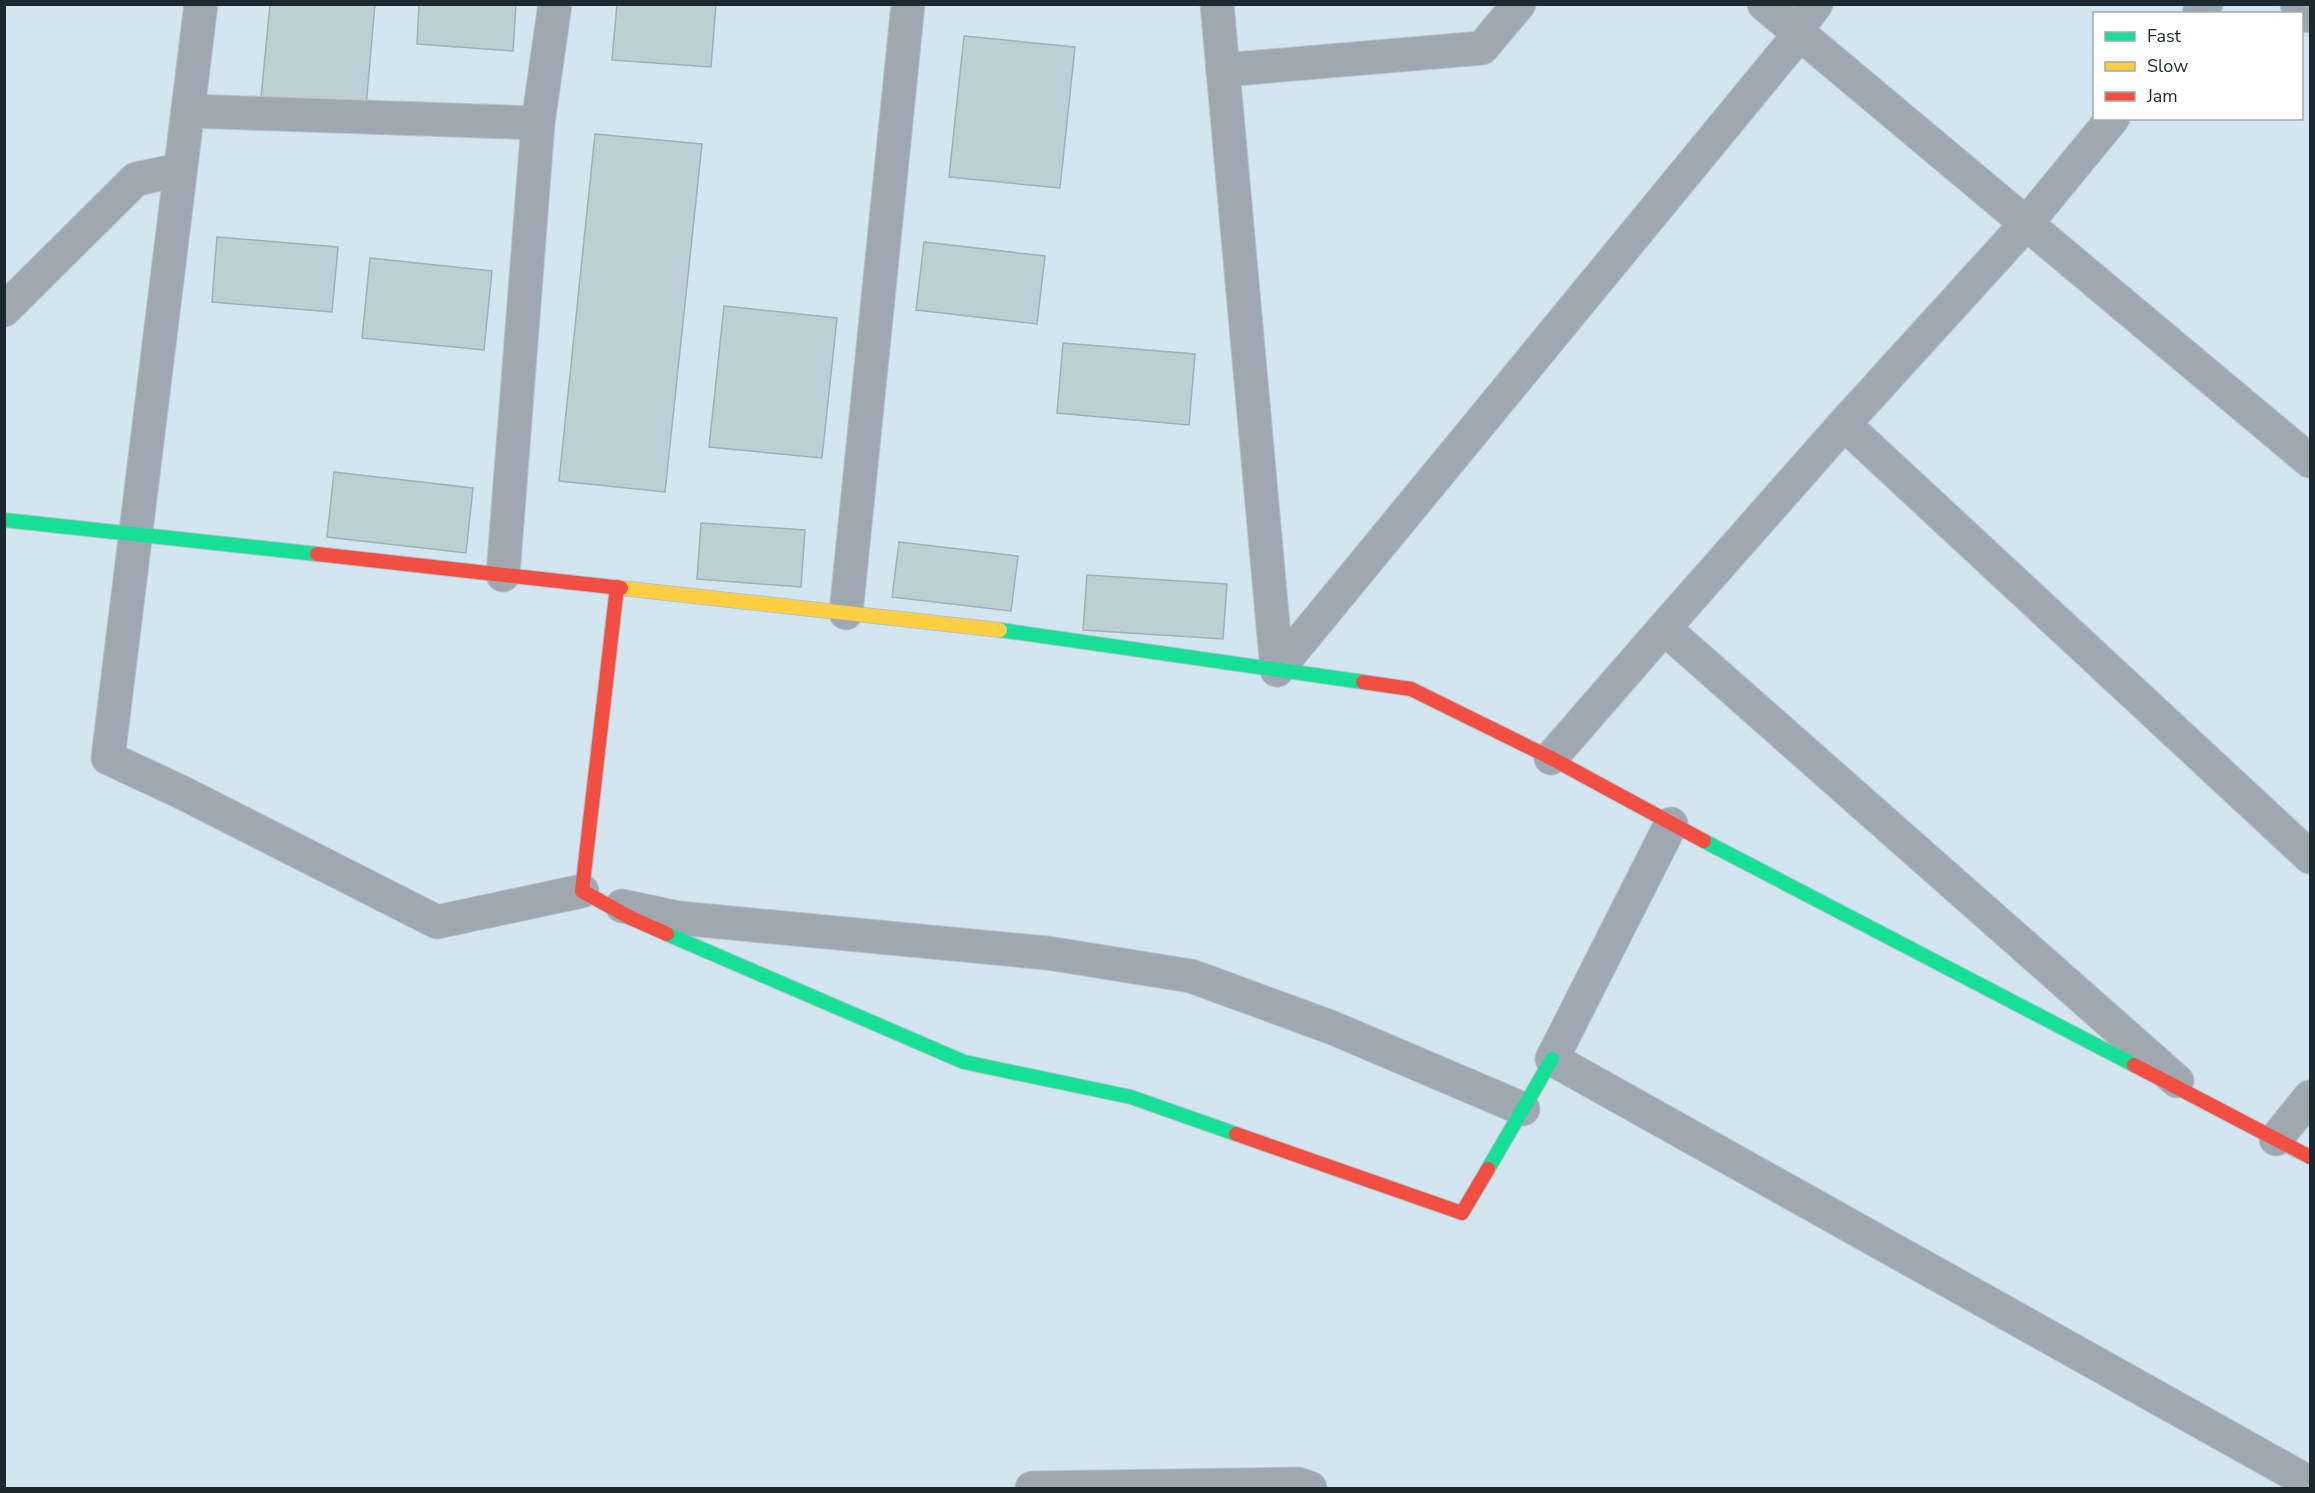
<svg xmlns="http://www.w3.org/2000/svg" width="2315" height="1493" font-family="'Nunito Sans',sans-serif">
<rect width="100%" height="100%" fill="#d3e6ef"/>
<g fill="#becfd3" stroke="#9fafb4" stroke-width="1.5">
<path d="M270,4h105l-9,103 -105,-9z"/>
<path d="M419,4h97l-3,47 -96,-7z"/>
<path d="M617,4h99l-5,63 -99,-7z"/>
<path d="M964,36l111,11 -15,141 -111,-11z"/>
<path d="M595,134l107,10 -37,348 -106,-11z"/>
<path d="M217,237l121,10 -6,65 -120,-10z"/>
<path d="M924,242l121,14 -8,68 -121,-14z"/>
<path d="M370,258l122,13 -8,79 -122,-12z"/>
<path d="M724,306l113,12 -15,140 -113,-11z"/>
<path d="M1063,343l132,11 -6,71 -132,-12z"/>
<path d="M334,472l139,16 -7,65 -139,-16z"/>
<path d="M701,523l104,7 -4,57 -104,-8z"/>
<path d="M899,542l119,14 -7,55 -119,-14z"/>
<path d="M1087,575l140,9 -4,55 -140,-9z"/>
</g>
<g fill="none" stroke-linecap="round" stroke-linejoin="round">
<g stroke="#b4c3ca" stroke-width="35">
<g id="street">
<path d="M201,4l-93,754 73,34 256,130 145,-31"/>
<path d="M1217,4l60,666"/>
<path d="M1764,4l546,457"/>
<path d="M2297,4l13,12"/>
<path d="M2199,14l7,-10"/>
<path d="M1223,70l259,-22 37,-44"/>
<path d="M188,111l350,12"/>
<path d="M2113,118l-87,106 -182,200 -180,204 513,453"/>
<path d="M4,310l132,-131 44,-9"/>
<path d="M1844,424l466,433"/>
<path d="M503,575l35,-452 17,-119"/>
<path d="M846,613l62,-609"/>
<path d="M1277,670l516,-628 3,-11 20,-27"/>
<path d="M1551,758l113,-130"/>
<path d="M1671,824l-119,235 758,424"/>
<path d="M622,906l57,12 368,35 144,23 142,52 190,81"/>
<path d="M2276,1139l34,-42"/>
<path d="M1032,1488l266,-4 12,4"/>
</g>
</g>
<g stroke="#b4c3ca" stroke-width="16">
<g id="fast">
<path d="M4,520l313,34"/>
<path d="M1000,630l363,52"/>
<path d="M1704,841l430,224"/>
<path d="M667,934l297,128 167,35 105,37"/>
<path d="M1488,1169l64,-110"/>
</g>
</g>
<g stroke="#b4c3ca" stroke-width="16">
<path id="slow" d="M621,588l379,42"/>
</g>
<g stroke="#b4c3ca" stroke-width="16">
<g id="jam">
<path d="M317,554l304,34"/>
<path d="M617,587l-35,304 49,27 36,16"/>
<path d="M1363,682l48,7 140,69 153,83"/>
<path d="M2134,1065l176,92"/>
<path d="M1236,1134l226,79 26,-44"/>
</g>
</g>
<use href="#street" stroke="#9fa8b1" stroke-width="33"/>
<use href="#fast" stroke="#16e098" stroke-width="14"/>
<use href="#slow" stroke="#ffcf43" stroke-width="14"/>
<use href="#jam" stroke="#f24e42" stroke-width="14"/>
</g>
<rect width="2315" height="1493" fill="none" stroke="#1b282f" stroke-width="12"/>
<rect x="2093" y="12" width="210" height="108" fill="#ffffff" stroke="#a4a9ac" stroke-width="1.5"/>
<rect x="2105" y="32" width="30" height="9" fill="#16e098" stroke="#a4a9ac" stroke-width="1.5"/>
<text x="2147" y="42" font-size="18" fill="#1b282f">Fast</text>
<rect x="2105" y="62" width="30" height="9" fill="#ffcf43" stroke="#a4a9ac" stroke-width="1.5"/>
<text x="2147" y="72" font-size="18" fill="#1b282f">Slow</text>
<rect x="2105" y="92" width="30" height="9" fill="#f24e42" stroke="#a4a9ac" stroke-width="1.5"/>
<text x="2147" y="102" font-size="18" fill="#1b282f">Jam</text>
</svg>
